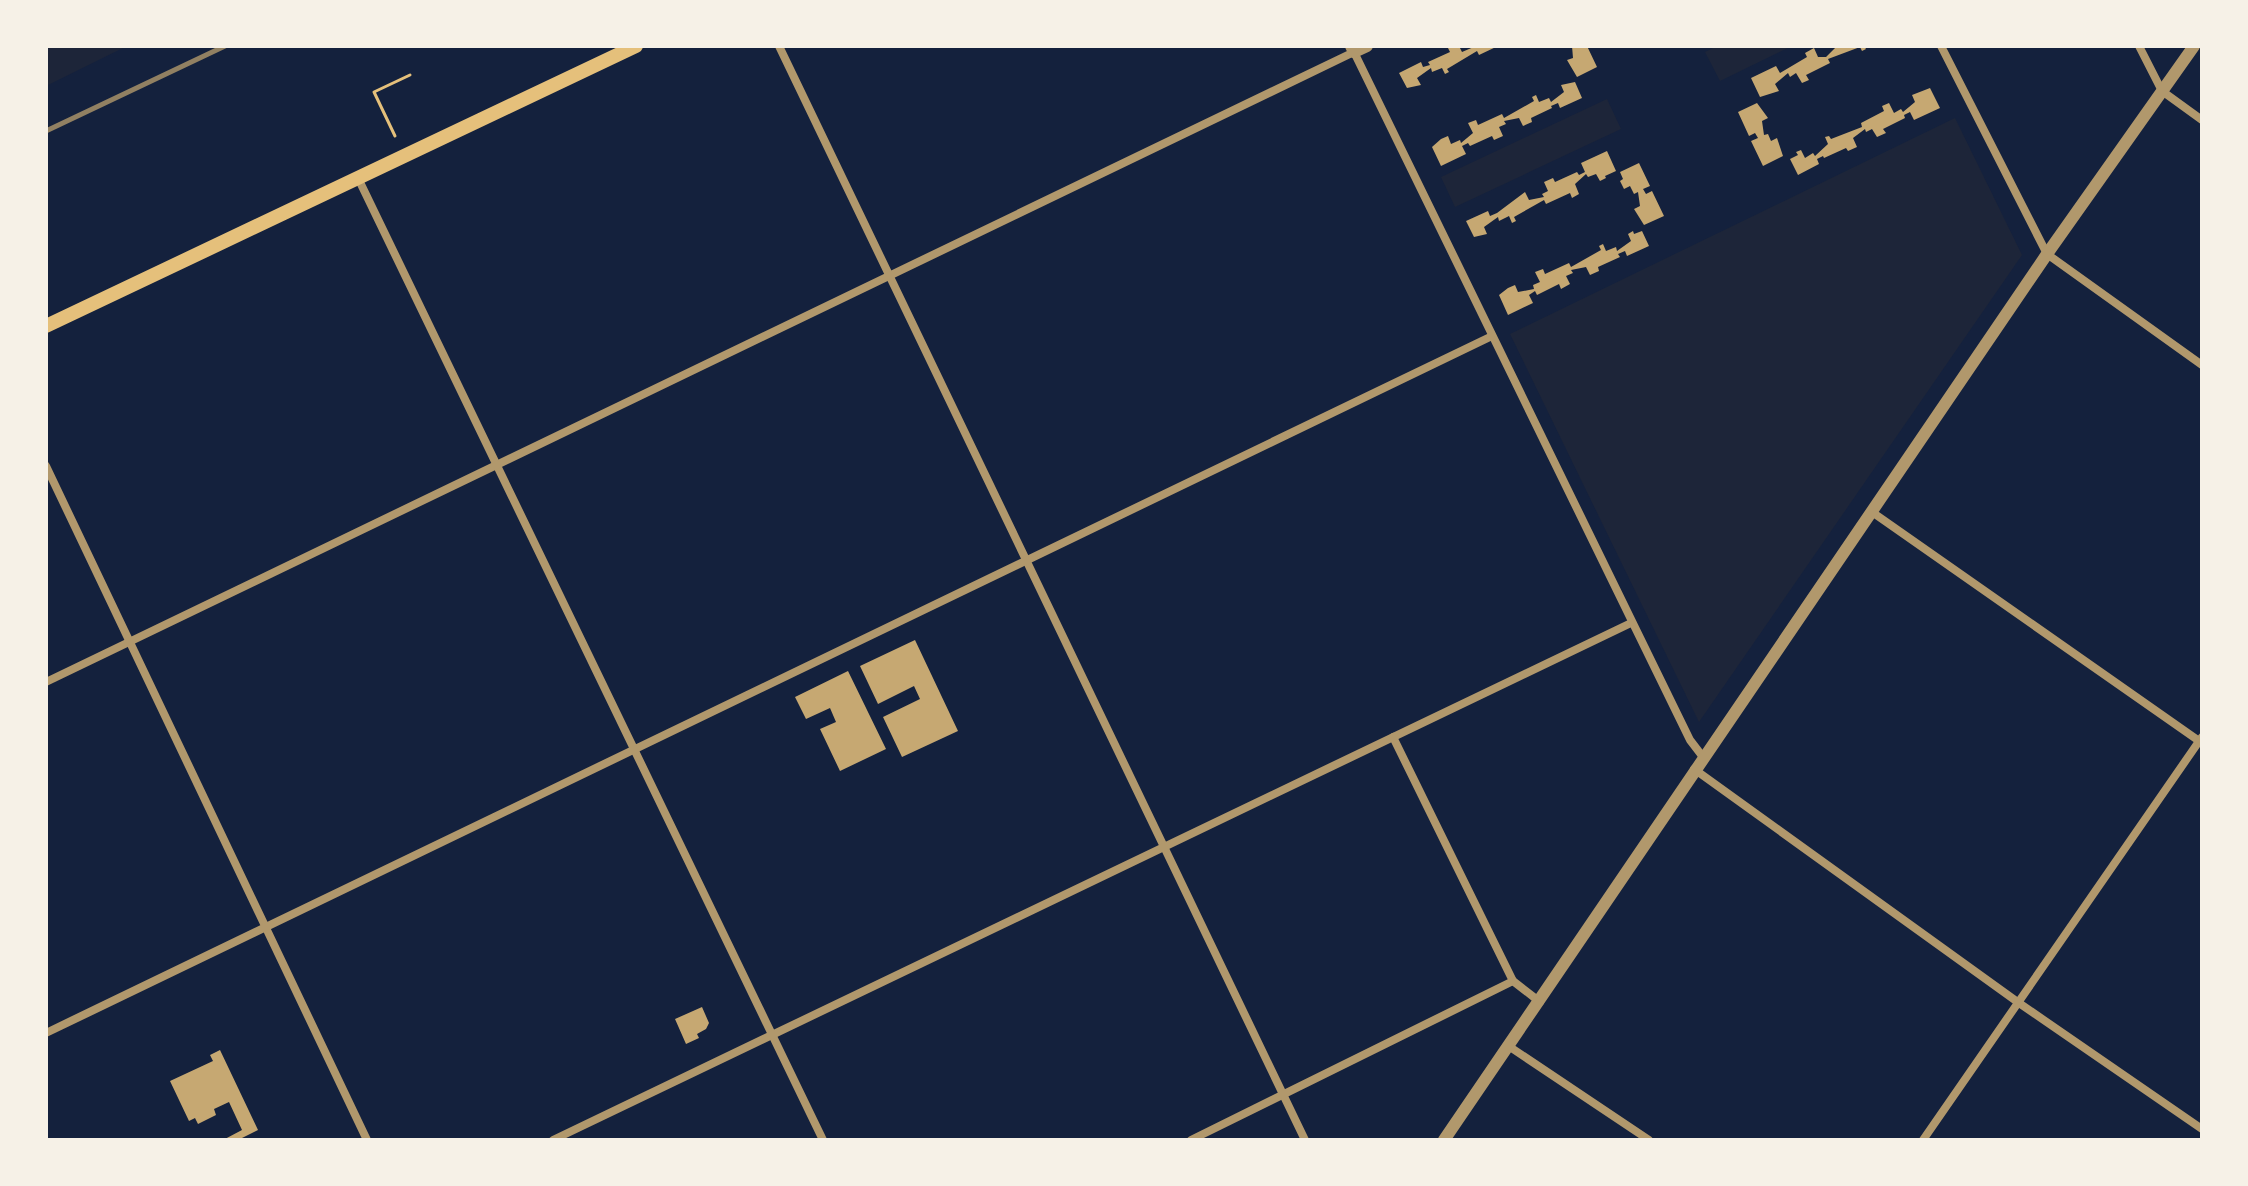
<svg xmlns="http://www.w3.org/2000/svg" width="2248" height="1186" font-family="'Archivo Narrow',sans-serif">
<rect width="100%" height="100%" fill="#14213d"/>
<g fill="#1d2539">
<path d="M46,46h81l-81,40z"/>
<path d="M1717,46h75l-72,35 -15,-29z"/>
<path d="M1607,99l14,30 -166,78 -14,-30z"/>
<path d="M1955,118l67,137 -323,467 -189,-388z"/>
</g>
<g fill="#c6a872">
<path d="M1452,46h7l3,6 14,-6h22l-19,9 -2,-4 -30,18 2,3 -4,2 -3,-6 -10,4 -1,-4 -14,10 4,7 -14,3 -8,-15 22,-11 2,5 7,-2 -2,-3 22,-10 -2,-4z"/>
<path d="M1572,46h15l10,21 -20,10 -10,-17 6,-2z"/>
<path d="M1837,46h27l2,3 -4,2 -2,-4 -32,12 2,4 -24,12 3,5 -7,3 -6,-10 -6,4 -2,-4 -13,11 4,7 -19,6 -9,-19 25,-12 4,7 27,-16 -2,-4 9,-5 4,9h8z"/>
<path d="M1575,82l7,16 -22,10 -2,-5 -7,3 1,2 -21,10 1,4 -9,4 -4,-8 -15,3 2,3 -7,3 4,9 -9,4 -2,-4 -22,10 -2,-3 -6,3 4,8 -25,12 -9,-19 9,-8 7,-3 3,8 9,-4 1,3 12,-10 -5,-10 8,-3 2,5 24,-11 2,4 30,-17 -2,-4 4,-2 3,7 10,-4 2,4 13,-10 -3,-7z"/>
<path d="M1930,88l10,20 -26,12 -4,-8 -6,3 1,3 -22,11 3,4 -9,4 -5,-8 -6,3 -1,-3 -12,9 4,9 -9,4 -2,-3 -22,10 -1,-2 -6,3 2,5 -21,11 -8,-16 8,-4 -2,-3 5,-2 4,8 8,-5 2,3 13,-12 -3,-7 4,-1 2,3 31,-12 -1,-4 23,-12 -2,-5 7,-3 5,10 7,-4 2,3 12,-10 -3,-7z"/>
<path d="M1757,103l11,15 -6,3 2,14 4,-1 3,7 6,-3 6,18 -20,10 -12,-25 7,-3 -3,-5 -6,3 -11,-24z"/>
<path d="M1607,151l9,20 -11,5 1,2 -6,3 -4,-7 -8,3 -2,-3 -11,10 4,10 -7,4 -2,-5 -24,11 -2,-4 -30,17 2,4 -4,2 -3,-7 -10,5 -1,-4 -14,10 3,7 -13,3 -8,-16 22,-10 2,5 7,-3 28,-21 4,8 15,-3 -2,-3 6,-3 -4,-9 9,-4 2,4 22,-10 2,3 6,-3 -4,-9z"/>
<path d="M1639,163l11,23 -7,3 3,5 6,-3 12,25 -20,9 -10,-16 6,-3 -2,-14 -4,2 -4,-8 -6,3 -4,-8 3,-2 -3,-7z"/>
<path d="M1633,231l1,3 8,-3 7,15 -22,10 -2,-5 -7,3 2,3 -22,10 1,4 -9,4 -4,-8 -15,3 2,3 -7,3 4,8 -9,5 -2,-5 -22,11 -2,-4 -6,4 4,8 -25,12 -9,-20 9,-7 7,-3 3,7 16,-3 -1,-4 7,-3 -5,-10 8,-3 2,5 24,-11 2,4 30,-17 -2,-4 4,-2 3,7 10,-4 1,4 14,-10 -3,-7z"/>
<path d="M915,640l43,91 -56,26 -19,-40 37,-18 -6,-13 -36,18 -18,-38z"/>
<path d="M848,671l38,78 -46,22 -20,-42 16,-7 -6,-14 -24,11 -11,-22z"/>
<path d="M702,1007l7,16 -3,6 -9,5 2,4 -13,6 -11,-25z"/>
<path d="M220,1050l38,80 -20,10h-15l19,-10 -13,-28 -15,7 2,6 -18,9 -3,-6 -6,3 -19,-40 43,-20 -3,-6z"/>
</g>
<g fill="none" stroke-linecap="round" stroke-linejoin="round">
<path stroke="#e5c07b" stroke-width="3" d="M395,136l-21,-44 36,-17"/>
<g stroke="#b1986c" stroke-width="8">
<path d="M779,46l526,1094"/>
<path d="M1941,46l106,208 155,111"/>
<path d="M2139,46l23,45 40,29"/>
<path d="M358,178l465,962"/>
<path d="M46,466l321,674"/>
<path d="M1872,512l330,231"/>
<path d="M46,682l1308,-630 336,688 13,17"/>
<path d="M1393,737l120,244 27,21"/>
<path d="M1694,769l325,234 183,126"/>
<path d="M46,1033l1444,-696"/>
<path d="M1510,1047l139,93"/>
<path d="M553,1140l1078,-517"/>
<path d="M1191,1140l322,-159"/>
<path d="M1923,1140l279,-403"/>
</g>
<g stroke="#b1986c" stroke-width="12">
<path d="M1351,46l3,6 13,-6"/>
<path d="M1444,1140l603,-886 147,-208"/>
</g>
<path stroke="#e5c07b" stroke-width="14" d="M46,326l590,-280"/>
<path stroke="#918062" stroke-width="5" d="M46,131l179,-85"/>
</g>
<rect width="2248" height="1186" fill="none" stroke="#f6f1e7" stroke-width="96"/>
</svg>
